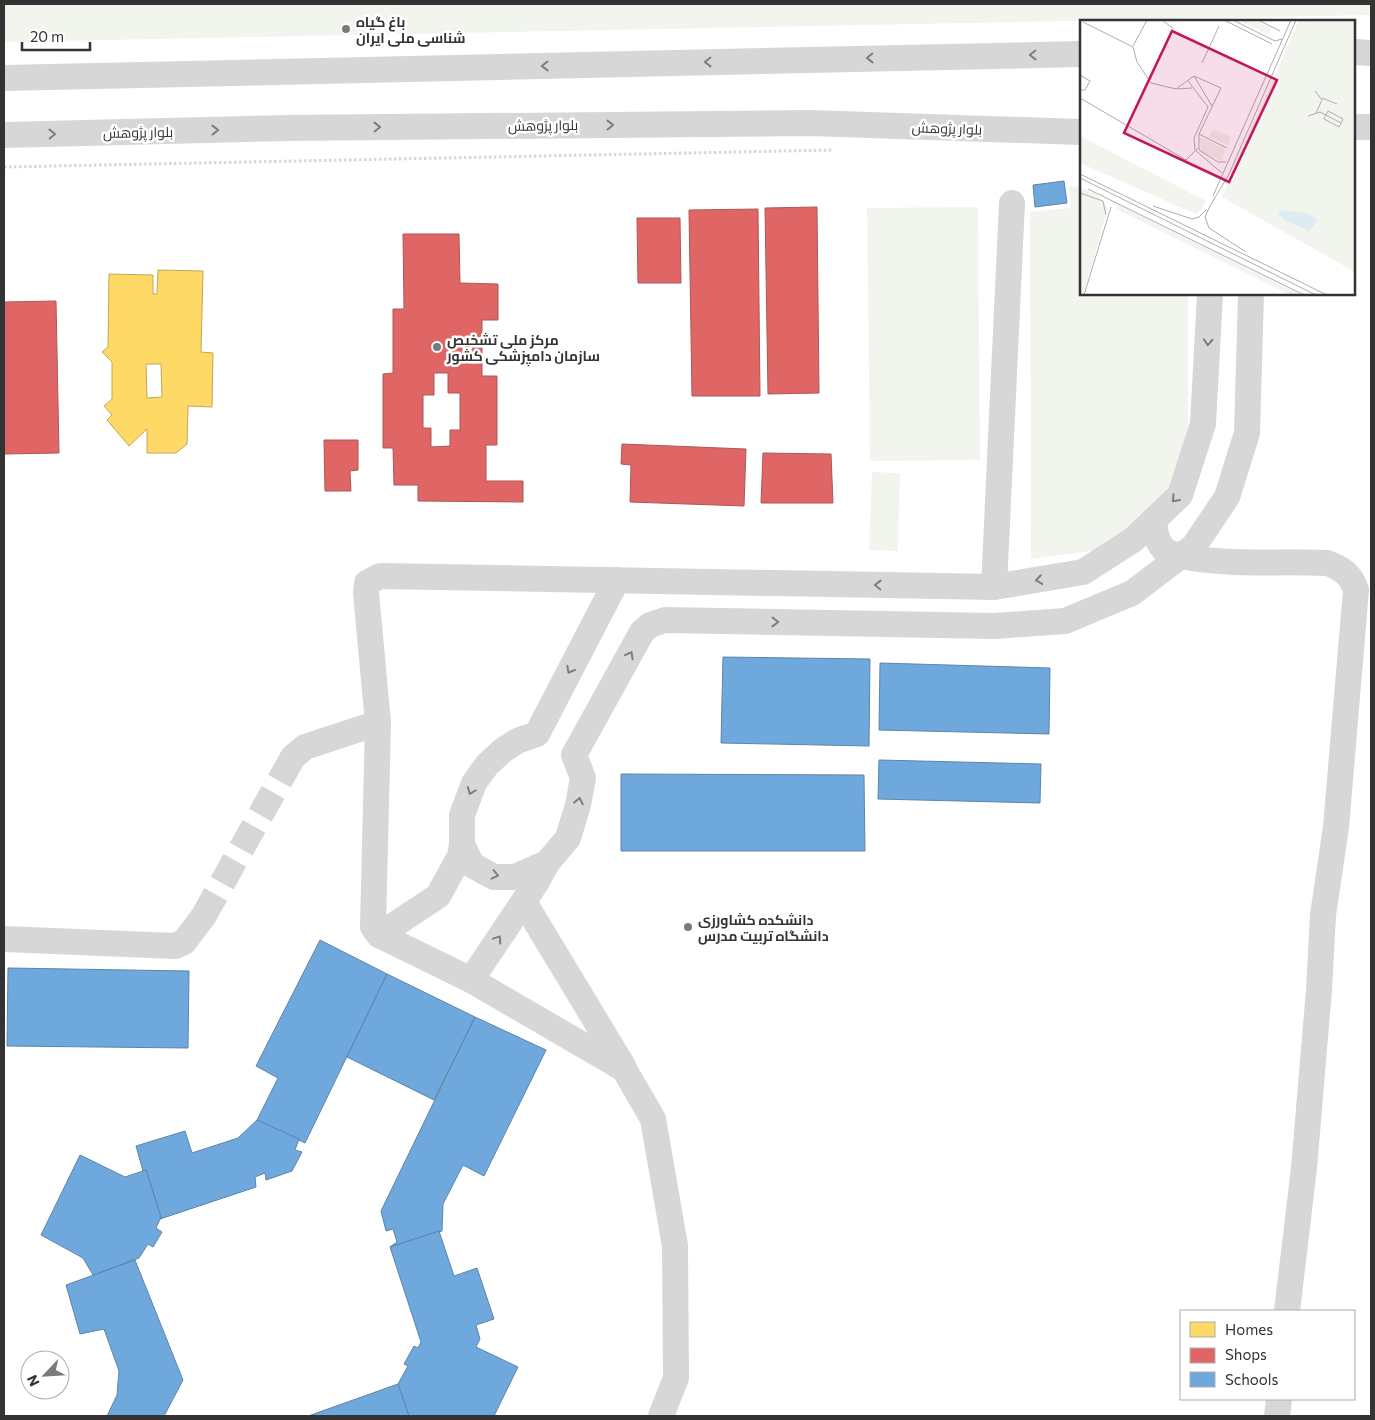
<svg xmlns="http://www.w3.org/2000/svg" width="1375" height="1420" font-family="Commissioner,Cairo,sans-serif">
<rect width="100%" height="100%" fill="#fff"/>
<g fill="#f1f5ed">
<path d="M4,4h1367v11l-1367,27z"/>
<path d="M1069,186l12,1v107h107v140l-12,43 -23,30 -29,27 -26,16 -67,9 -1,-347 41,-4z"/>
<path d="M978,207l2,253 -110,1 -3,-253z"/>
<path d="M872,472l28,1 -2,78 -29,-1z"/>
</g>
<path fill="#ffd966" stroke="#c2a757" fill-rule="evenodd" d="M158,270l45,1 -2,81 12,1 -1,54 -24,-1 -1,38 -11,9h-29v-24l-18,17 -22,-26 5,-5 -8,-9 8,-7v-37l-10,-10 6,-5 1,-73 44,1v19h4zM146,364h15l1,33 -15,1z"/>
<g fill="#e06666" stroke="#ac5757" fill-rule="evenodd">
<path d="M817,207l2,186 -51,1 -3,-186z"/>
<path d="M758,209l2,187h-68l-3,-186z"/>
<path d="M637,218h43l1,65h-43z"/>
<path d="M403,234h56l1,49 38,1v36h-16v56h15v69h-11v36h37v21l-105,-1v-16h-24l-1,-37h-10v-74l10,-1v-64h11zM434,373h14v20h12v37h-10v16l-19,1v-19h-8v-33h11z"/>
<path d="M56,301l3,152 -55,1v-152z"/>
<path d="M324,440h34v30l-8,1 1,20h-26z"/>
<path d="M622,444l124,5 -2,57 -114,-4 1,-37 -10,-1z"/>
<path d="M763,453l68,1 2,49h-72z"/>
</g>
<g fill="#6fa8dc" stroke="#5d85a9">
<path d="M1064,181l3,22 -32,4 -2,-22z"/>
<path d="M723,657l147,2 -1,87 -148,-3z"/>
<path d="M880,663l170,5 -1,66 -170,-4z"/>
<path d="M879,760l162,4 -1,39 -162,-4z"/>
<path d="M621,774l243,1 1,76h-244z"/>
<path d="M320,940l67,34 -82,169 -48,-23 21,-42 -22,-12z"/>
<path d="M8,968l181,3 -1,77 -181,-2z"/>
<path d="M387,974l88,43 -41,83 -87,-43z"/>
<path d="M475,1017l71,33 -62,126 -21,-11 -20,39 -1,27 -52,16 7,-5 -4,-13 -7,2 -5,-20z"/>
<path d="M257,1120l42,19 -4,11 7,2 -10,19 -26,9 -1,-7 -10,4 1,10 -96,32 1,-2 -15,-47 -3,1 -7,-25 49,-15 7,22 46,-15z"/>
<path d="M80,1155l45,22 21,-7 15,47 -5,11 6,4 -9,15 -5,-3 -9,14 -46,17 -10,-17 -42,-23z"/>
<path d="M439,1231l15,45 23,-8 17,51 -18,6 4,14 -4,8 42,20 -24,49h-85l-11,-32 10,-18 -4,-2 10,-18 4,2 3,-6 -31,-95z"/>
<path d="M135,1260l48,120 -19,36h-57l10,-21 2,-24 -15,-42 -24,5 -14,-49z"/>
<path d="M398,1384l11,32h-100l2,-1z"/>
</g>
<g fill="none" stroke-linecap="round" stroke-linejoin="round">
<path stroke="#d6d6d6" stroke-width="26" stroke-dasharray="26 13" stroke-linecap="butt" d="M203,917l90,-160"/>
<path stroke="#d6d6d6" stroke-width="3" stroke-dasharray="2.5 2.5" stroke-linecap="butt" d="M4,167l829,-17"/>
<g stroke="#d7d7d7" stroke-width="26">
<path d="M1354,52l17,1"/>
<path d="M4,78l1077,-24"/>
<path d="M1354,127h17"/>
<path d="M4,135l283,-7 523,-5 271,9"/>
<path d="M1154,520c1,11 2,23 12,31 7,4 18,5 26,7 44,7 90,3 135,5 15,5 24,12 29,27l-20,237 -13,88 -4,75 -15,178 -17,143"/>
<path d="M994,587l18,-384"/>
<path d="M293,757l12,-10 73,-24"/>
<path d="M462,844l10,21 22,12h21l32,-14"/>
<path d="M524,902l99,164"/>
<path d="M379,935l59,-39 22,-40 2,-12v-29l12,-32 13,-18 15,-14 15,-10 20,-7 80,-154"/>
<path d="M4,939l171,7 9,-4 19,-25"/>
<path d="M471,980l65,-97 11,-20 21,-25 10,-33 5,-27 -9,-23 68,-123 8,-7 15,-5 329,6 71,-5 67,-28 62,-47 33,-49 20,-64 4,-139"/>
<path d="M661,1416l15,-38 -1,-132 -22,-127 -29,-50 -153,-89 -92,-45 -6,-8 5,-204 -12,-130 1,-10 13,-7 614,11 89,-15 50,-32 47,-45 23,-71 7,-130"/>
<path d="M1277,1416l2,-17"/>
</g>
</g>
<defs><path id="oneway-chevron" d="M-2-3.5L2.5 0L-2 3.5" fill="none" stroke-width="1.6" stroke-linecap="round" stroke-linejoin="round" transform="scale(1.25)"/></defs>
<g stroke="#7d7d7d">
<use href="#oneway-chevron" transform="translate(1033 55) rotate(179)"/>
<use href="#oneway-chevron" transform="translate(870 58) rotate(179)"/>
<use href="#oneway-chevron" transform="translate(708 62) rotate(179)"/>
<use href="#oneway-chevron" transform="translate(545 66) rotate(179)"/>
<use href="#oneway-chevron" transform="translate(610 125) rotate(-1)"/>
<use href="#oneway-chevron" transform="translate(377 127) rotate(-1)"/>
<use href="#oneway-chevron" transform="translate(215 130) rotate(-1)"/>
<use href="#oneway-chevron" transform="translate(52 134) rotate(-1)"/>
<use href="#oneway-chevron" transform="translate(1208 342) rotate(93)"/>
<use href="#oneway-chevron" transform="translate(1175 499) rotate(132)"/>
<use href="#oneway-chevron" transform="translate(1039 580) rotate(171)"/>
<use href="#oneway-chevron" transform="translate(878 585) rotate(-179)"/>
<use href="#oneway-chevron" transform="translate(775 622) rotate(1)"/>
<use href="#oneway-chevron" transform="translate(630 655) rotate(-61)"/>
<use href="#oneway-chevron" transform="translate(570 670) rotate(118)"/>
<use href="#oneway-chevron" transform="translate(471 791) rotate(111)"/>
<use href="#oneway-chevron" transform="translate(579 801) rotate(-78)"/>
<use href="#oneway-chevron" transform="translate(495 875) rotate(13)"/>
<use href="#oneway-chevron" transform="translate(498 939) rotate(-56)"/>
</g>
<g fill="#7a7a7a" stroke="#fff" stroke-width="2">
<circle cx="346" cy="29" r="5"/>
<circle cx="437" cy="347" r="5"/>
<circle cx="688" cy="927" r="5"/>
</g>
<g text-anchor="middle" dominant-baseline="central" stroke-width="5" stroke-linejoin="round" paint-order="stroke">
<g font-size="14" font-weight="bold" fill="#333" stroke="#fff" text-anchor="start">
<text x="356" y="21">باغ گیاه‌<tspan x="356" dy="16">شناسی ملی ایران</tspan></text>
<text x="447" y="339">مرکز ملی تشخیص<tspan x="447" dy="16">سازمان دامپزشکی کشور</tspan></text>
<text x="698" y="919">دانشکده کشاورزی<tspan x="698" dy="16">دانشگاه تربیت مدرس</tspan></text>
</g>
<g font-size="14" fill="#333" stroke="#fff">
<text transform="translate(543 125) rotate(-1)">بلوار پژوهش</text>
<text transform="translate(947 128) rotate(2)">بلوار پژوهش</text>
<text transform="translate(138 132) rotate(-1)">بلوار پژوهش</text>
</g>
</g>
<g transform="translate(1080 20)">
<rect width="275" height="275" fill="#fff"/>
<path d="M158,0h16l17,8 -3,7zM219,0h56v252l-133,-75zM133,109l18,8 -3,8 -19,-8zM0,116l126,65 -4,8 -6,5 -116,-51zM120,117l25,12 -3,12 -21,-10zM0,168l16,5 12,15 -25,87h-3zM37,184l184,91h-10l-175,-86z" fill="#f1f5ed"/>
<path d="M201,190l24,3 11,5 1,4 -8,9 -24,-11 -7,-6z" fill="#ddebf3"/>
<path fill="none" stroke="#adadad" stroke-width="1" d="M82,0l12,9M144,0l48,24M153,0l42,21 7,-2M178,0l22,11M3,2l50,25 4,15 14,21 25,6 18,-13M53,26l14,-26M122,43l17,-37M0,55l10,6 -5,9h-5M114,56l27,12 -22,46v16l19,12h8M114,56l18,30M108,61l20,26 -14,31 1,12 27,23M97,69l15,-1M235,71l7,9 -6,13M0,78l106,62 12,-12M242,78l15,6M248,91l15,8 -4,8 -15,-8zM228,96l12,-4 21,11M119,114l28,14M0,154l247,121M0,158l236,117M8,169l216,106M0,173l23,8 3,14M133,176l78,-176M73,186l39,13 7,-2 7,-7M130,186l19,-32 67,-154M130,186l-5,11 4,11 37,24M4,275l27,-88"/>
<path fill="#c2185b" fill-opacity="0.15" stroke="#c2185b" stroke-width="2.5" d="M92,11l105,49 -48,102 -105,-49z"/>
<rect width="275" height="275" fill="none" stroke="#333" stroke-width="2.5"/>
</g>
<rect width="1375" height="1420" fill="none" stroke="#333333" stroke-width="10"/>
<rect x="1180" y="1310" width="175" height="90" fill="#ffffff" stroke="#adadad"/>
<rect x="1190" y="1322" width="25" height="15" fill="#ffd966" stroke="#adadad"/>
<text x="1225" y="1335" font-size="15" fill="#333333">Homes</text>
<rect x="1190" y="1348" width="25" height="15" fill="#e06666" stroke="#adadad"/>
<text x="1225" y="1360" font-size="15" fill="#333333">Shops</text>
<rect x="1190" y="1372" width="25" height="15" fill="#6fa8dc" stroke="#adadad"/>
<text x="1225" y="1385" font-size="15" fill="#333333">Schools</text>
<g transform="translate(45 1375) rotate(245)"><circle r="24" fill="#ffffff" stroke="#adadad"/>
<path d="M0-4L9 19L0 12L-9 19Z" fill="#7a7a7a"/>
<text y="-8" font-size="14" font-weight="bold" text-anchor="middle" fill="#333333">N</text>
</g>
<path d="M22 42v8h68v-8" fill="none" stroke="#333333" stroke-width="2.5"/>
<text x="30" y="42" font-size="15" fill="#333333" stroke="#ffffff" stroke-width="4" paint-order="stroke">20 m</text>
</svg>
